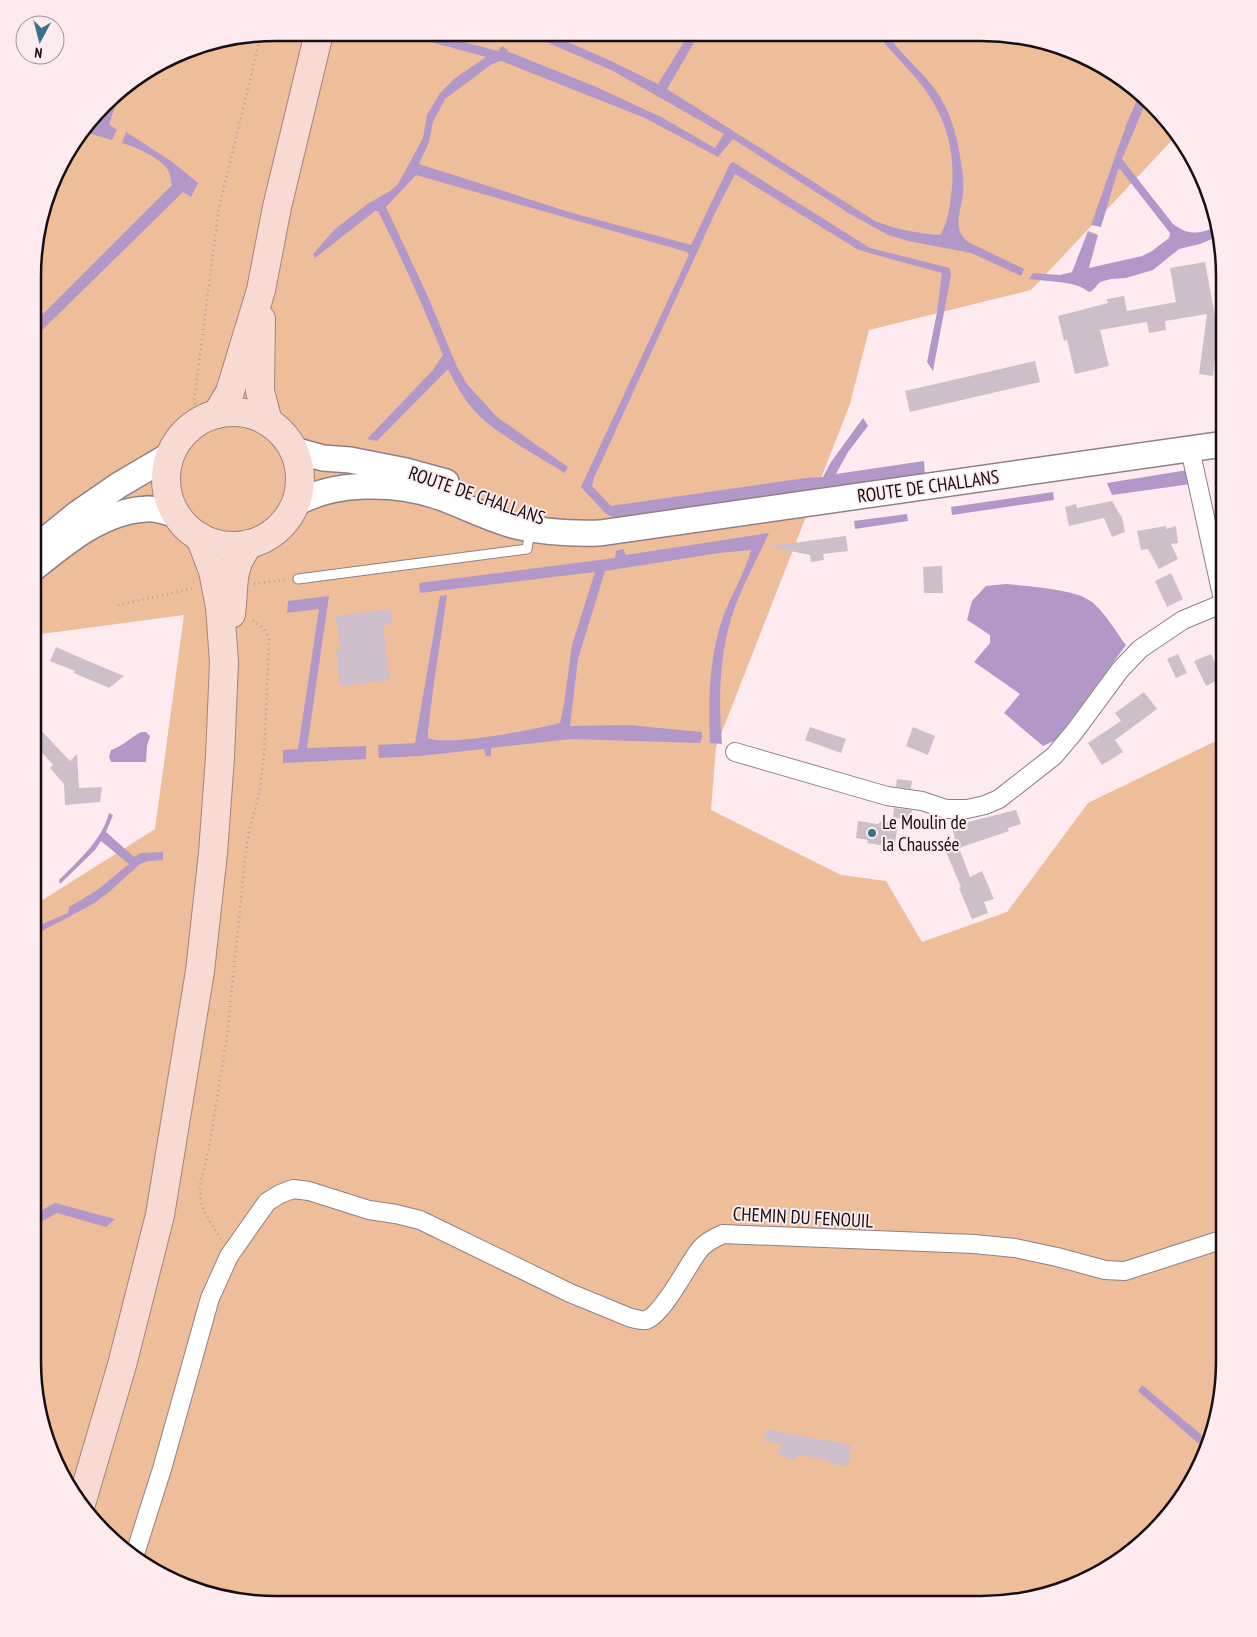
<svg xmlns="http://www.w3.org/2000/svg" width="1257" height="1637" font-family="'PT Sans Narrow',sans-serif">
<rect width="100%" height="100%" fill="#feebef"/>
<path fill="#eebd9a" d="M276,33l737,2 61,16 55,32 35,33 13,19 -146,155 -162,40 -19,74 -134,343 -5,63 130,65 45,6 36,61 85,-30 81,-109 136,-66v640l-13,62 -27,57 -42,48 -53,35 -45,17 -63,8 -736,-2 -62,-16 -42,-23 -48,-41 -35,-53 -17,-45 -8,-63v-455l122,-77 29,-214 -150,20 1,-391 30,-89 51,-62 82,-47z"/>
<g fill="#b298c8">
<path d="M398,33h32l68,18 4,-5 6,4 -1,1 87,35 67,31 54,31 9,-14 -111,-63 -87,-38h20l63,27 49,24 31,-50h10l-32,55 208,132c22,9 42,12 65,14 9,-13 10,-32 12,-47 3,-39 -6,-70 -29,-101 -14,-19 -32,-34 -45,-53h9c12,18 30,33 43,49 21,25 28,55 32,86 1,7 2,15 1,23 -1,18 -12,36 5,50l56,27 -3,7 -50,-23 -63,-12 -20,-6 -38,-21 -117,-75 -15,18 -73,-39 -144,-57 -9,3 -47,35 -12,23 -4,20 -10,22 150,48 122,33 39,-81 3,-2 137,86 80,20 1,7 -18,96 -6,-9 10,-50 5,-39 -73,-20 -12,-4 -122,-75 -20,39 -121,265 -2,8 19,20 195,-28 17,-1 8,-15 32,-44 5,8 -20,26 -12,22 88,-13 1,15 -307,43 -12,-5 -25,-27 108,-232 -2,-3 -271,-77 -30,32 43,92 28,68 10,17 30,33 71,50 -3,6c-26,-16 -55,-32 -79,-51 -16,-13 -29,-34 -38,-53l-71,72 -10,-2 66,-69 10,-15c-20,-49 -41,-97 -65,-144h-3l-60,47 -2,-4 22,-25 34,-26 21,-12 8,-7 25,-46 4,-23 13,-22 14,-14 32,-22z"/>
<path d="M121,90l-12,34 8,6 -5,10 -28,-8 9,-12 7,-1c5,-11 10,-23 21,-29z"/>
<path d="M1140,93l7,7 -25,59 51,65c15,12 28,10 45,2l1,10 -19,8 -21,5 -26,21 -27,8 -15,1 -11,3 -8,9 -3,1c-15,-12 -41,-10 -60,-13l4,-6 27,2 12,-3 16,-41 10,4 -9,33 53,-12 10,-5 17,-13 1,-5 -50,-64 -2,1 -17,57 -10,-2 36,-102z"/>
<path d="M126,132l45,29 27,22 -7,14 -8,-5 -149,146v-15l138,-138c-1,-6 -2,-14 -7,-19 -8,-9 -31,-20 -43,-23z"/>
<path d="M1188,470l3,14 -79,11 -5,-12z"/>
<path d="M1053,492l1,8 -102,15 -1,-8z"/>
<path d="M907,514l1,7 -53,8 -1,-8z"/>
<path d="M769,533c-10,22 -22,44 -31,66 -19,47 -20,96 -16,145l-12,-1c-2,-43 -1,-85 13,-126 8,-22 22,-44 28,-67l-32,3 -114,18 -27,88 -8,67 58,-1 74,7v5l-2,6 -129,-4 -80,9v8h-5l-2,-7 -65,7 -40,2 -1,-13 37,-2 25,-147 7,-1 -14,95 -5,41v7c20,9 108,-9 132,-15l4,-19 8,-59 23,-73 -175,21 -1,-10 196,-25 1,-7 7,-2 3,6z"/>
<path d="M1006,584c21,2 67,5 83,16 14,9 27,32 37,45l-70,95 -13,6 -39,-33 16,-19 -46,-32 16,-19v-8l-23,-15 5,-19 14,-15z"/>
<path d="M329,596l-22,152 59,-2v13l-83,4v-13l15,-1 21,-140 -32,4 1,-12z"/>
<path d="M141,732h5l4,4 -3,10 -1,16h-35l-2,-5 2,-7c12,-4 19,-12 30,-18z"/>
<path d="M109,813l4,2 -7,17 28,25 7,-4 22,-1v8l-15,1 -8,3 -31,28 -16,12 -55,29 -5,1v-6l35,-15 1,-6 27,-16 33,-27 -28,-23 -6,9 -35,34 -1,-4c19,-19 44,-41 50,-67z"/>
<path d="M55,1203l4,1 56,15 -9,8 -49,-14 -24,13v-11z"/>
<path d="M1142,1385l68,57 -4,8 -68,-59z"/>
</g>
<g fill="#cdbfc9">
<path d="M1205,262l13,71 -5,43 -14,-2 8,-60 -42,7 1,9 -17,3 -2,-11 -47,8 9,36 -34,8 -8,-34 -3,1 -6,-25 50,-13 -1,-4 17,-3 3,15 49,-9 -6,-34z"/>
<path d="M1035,361l5,21 -130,30 -5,-21z"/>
<path d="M1112,501l10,17 3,14 -13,5 -8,-19 -35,8 -4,-19 11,-3 1,4z"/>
<path d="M1166,526v3l10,-3 2,17 -7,1 7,15 -19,10 -11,-20 -7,1 -4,-19z"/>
<path d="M846,536l2,15 -25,3 1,6 -13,2 -1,-7 -40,-8v-1z"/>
<path d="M942,566l1,27h-19l-1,-26z"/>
<path d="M1171,573l12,26 -16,8 -12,-26z"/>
<path d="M391,609l2,15 -10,1 7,55 -50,6 -4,-36h5l-6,-34z"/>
<path d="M56,647l25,11 43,18 -15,12 -35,-15 1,-2 -25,-10z"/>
<path d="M1178,654l9,19 -11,5 -9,-19z"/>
<path d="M1211,654l11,24 -16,8 -12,-25z"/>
<path d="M1144,692l13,17 -42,31 8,12 -21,13 -14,-22 33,-22 -6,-8z"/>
<path d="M34,723l36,38 7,-7 2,34 23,-1 -2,15 -35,3 -1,-21 -14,-16 3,-3 -19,-22z"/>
<path d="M810,727l36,12 -5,14 -36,-13z"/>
<path d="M913,727l22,9 -7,19 -22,-9z"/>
<path d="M897,779l15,2 -1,8 -15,-2z"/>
<path d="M894,808l18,2 -1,9 -18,-1z"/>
<path d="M1016,810l5,14 -13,4 1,3 -50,17 11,29 12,-6 12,28 -10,3 4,11 -16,6 -13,-31 2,-1 -15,-35 11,-4 -5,-22z"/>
<path d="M858,821l20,3 3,-3 17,4 -3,18 -10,3 -18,-3 1,-3 -12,-2z"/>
<path d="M766,1429l85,16 -3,21 -19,-2 1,-4 -33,-5 -1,5 -18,-4 3,-12 -17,-3z"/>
</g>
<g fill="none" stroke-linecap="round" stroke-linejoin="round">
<g stroke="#908083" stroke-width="11">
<path id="lane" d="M298,579l229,-30 3,-19"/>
</g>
<g stroke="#908083" stroke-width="20">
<g id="street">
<path d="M1190,449l34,155"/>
<path d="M735,752l152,44 35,5 24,8h21l18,-4 14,-6 55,-43 21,-25 45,-61 20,-21 43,-29 41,-17"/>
<path d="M134,1557l28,-88 48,-171 19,-42 38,-54 13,-8 13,-5 16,2 60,19 27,4 24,6 150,73 61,25c5,1 11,3 15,2 17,-5 42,-56 54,-71 6,-7 14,-11 23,-15l251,10 41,4 42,9 48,13 20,1 99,-32"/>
</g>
</g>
<g stroke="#908083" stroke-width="28">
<g id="secondary">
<path d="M294,450l29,8 27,2 56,11 40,11"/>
<path d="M295,504c39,-23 99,-22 142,-8 26,9 52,23 79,30 27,6 55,8 84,7l624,-89"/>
<path d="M34,549l43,-35 42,-29 51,-30"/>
<path d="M34,568c32,-26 69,-57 112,-59 10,-1 21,3 30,6"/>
</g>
</g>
<g stroke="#a4837e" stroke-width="30">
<g id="primary">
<path d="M261,319l-1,72 8,31"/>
<circle cx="233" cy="479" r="67"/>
<path d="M217,414l13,-22 31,-102 16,-83 42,-174"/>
<path d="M231,614c4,-30 -2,-44 18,-70"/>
<path d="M81,1504l41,-139 38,-150 40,-244 13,-118 7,-96 4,-95 -4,-55 -7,-36 -13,-34"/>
</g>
</g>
<g stroke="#ae9fa2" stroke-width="2.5" stroke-dasharray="1 4" stroke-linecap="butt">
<path d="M197,409l-3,-8 25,-194 42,-172"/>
<path d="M254,584l34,-5"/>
<path d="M118,605l77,-17"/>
<path d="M221,1239l-15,-24 -5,-13 -1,-16 9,-38 18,-112 18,-176 4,-29 10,-36 5,-39 5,-117c-4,-11 -9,-14 -19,-20"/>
</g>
<use href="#lane" stroke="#fff" stroke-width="9"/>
<use href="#street" stroke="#fff" stroke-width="18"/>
<use href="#secondary" stroke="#fff" stroke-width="25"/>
<use href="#primary" stroke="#f7dad4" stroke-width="28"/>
</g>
<circle fill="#39728c" stroke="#feebef" stroke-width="2" cx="872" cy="833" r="5"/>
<g text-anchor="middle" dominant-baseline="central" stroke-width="4" stroke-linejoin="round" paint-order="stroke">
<g font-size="19" fill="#161011" stroke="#feebef">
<text transform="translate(928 486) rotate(-8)">ROUTE DE CHALLANS</text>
<text transform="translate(477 495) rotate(19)">ROUTE DE CHALLANS</text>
<text transform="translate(803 1217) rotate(3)">CHEMIN DU FENOUIL</text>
</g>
<g font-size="19" fill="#161011" stroke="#feebef" text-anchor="start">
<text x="882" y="822">Le Moulin de<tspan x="882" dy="22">la Chaussée</tspan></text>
</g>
</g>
<path d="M0 0H1257V1637H0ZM276 41H981A235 235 0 0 1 1216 276V1361A235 235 0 0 1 981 1596H276A235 235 0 0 1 41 1361V276A235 235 0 0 1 276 41Z" fill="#feebef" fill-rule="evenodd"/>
<path fill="none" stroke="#161011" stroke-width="2.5" d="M276 41H981A235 235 0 0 1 1216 276V1361A235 235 0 0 1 981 1596H276A235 235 0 0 1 41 1361V276A235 235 0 0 1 276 41Z"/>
<g transform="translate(40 40) rotate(187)"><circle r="24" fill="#feebef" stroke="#a19396"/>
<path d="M0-4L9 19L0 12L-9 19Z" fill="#39728c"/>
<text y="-8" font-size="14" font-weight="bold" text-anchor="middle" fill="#161011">N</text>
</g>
</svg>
